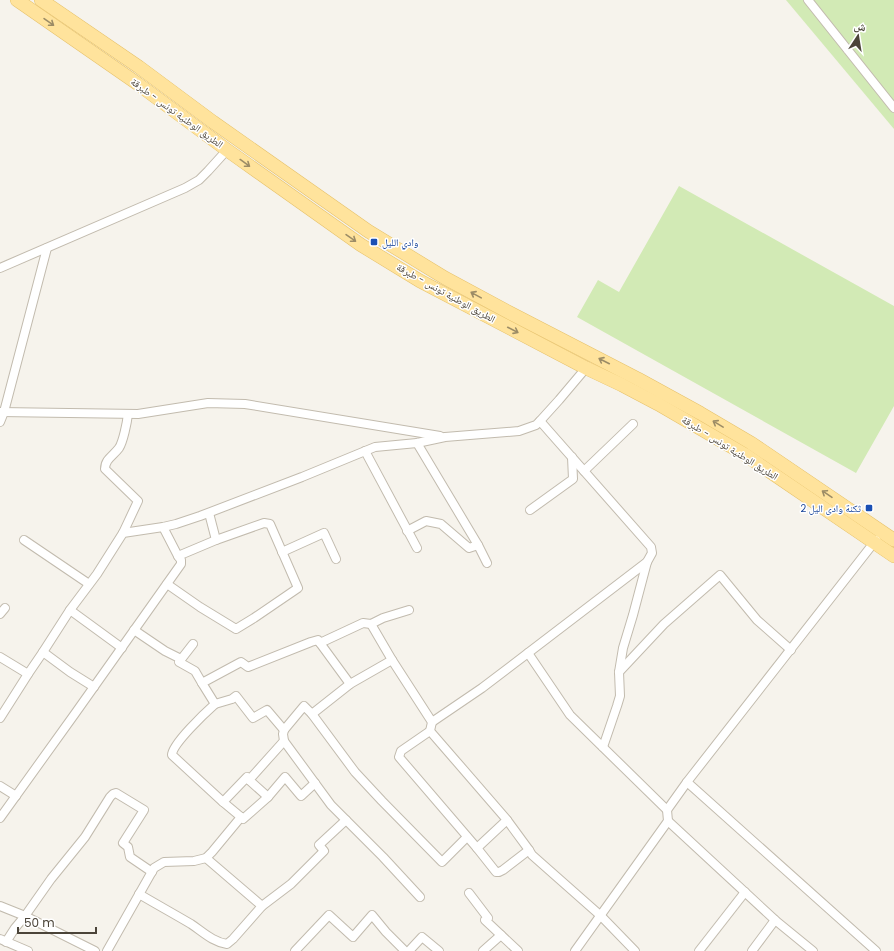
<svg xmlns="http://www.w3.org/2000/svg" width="894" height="951" font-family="Poppins,'Noto Naskh Arabic',sans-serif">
<rect width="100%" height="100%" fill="#f6f3ec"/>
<g fill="#d2eab5">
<path d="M786,0h108v129z"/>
<path d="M679,186l215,120v100l-38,67 -279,-156 21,-37 21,12z"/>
</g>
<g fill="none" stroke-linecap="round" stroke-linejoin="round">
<g stroke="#c2bbae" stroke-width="10">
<g id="street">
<path d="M808,0l86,108"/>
<path d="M0,268l185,-80 14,-8 9,-9 19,-21"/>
<path d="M0,412l138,2 70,-11 37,1 195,32"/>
<path d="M540,421l111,126 1,6 -5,9 -119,91 42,62 97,95"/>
<path d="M0,422l4,-10 43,-164"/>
<path d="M417,443l61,102 9,18"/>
<path d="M365,451l52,97"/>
<path d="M584,471l49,-47"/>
<path d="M530,510l43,-31 -1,-22"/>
<path d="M209,513l7,27"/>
<path d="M407,531l19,-10 15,3 28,24 9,-3"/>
<path d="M123,533l15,-32 -33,-32c0,-10 8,-13 14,-21 4,-6 8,-25 9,-34"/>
<path d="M24,540l65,44"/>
<path d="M282,552l42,-19 12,26"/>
<path d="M167,584l33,23 36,22 18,-11 44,-30 -28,-64 -6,-1 -48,17 -38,16"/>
<path d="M70,610l52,38"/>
<path d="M409,610l-26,8 -12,6 21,36 40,62 -2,9 26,30 51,59 -30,28"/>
<path d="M0,614l5,-6"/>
<path d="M134,630l31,21 16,8"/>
<path d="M320,643l30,41"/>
<path d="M193,644l-14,18 16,9 7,12"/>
<path d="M43,652l27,20 24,15"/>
<path d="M0,657l28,17"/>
<path d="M392,660l-42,24 -38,30 -8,-8 -20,24 -1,4 1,7 47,64 52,52 37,40"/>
<path d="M619,672l45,-48 56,-49 37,45 34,30"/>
<path d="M215,704l17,-5 4,-3 17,22 14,-8 17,20"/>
<path d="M312,714l43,58 27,29 60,61 25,-25"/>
<path d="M0,718l28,-44 15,-22 27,-42 27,-36 26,-41 40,-6 13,-3 24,-8 102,-39 73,-30 42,-4 28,-6 74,-6 17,-6 4,-4 19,-21 27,-32"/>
<path d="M432,722l50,-34 46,-35"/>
<path d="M430,731l-29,20 -2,6 78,91 19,24h3l4,-2 26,-20 3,5 69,61 34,35"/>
<path d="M603,747l14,-41 3,-10 -1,-24 4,-24 10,-33 14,-53"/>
<path d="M687,782l189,169"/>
<path d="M0,786l16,10"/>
<path d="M268,797l17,-20 16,19 14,-13"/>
<path d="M223,802l24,-25 2,3 35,-39"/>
<path d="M241,817l2,2 25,-22 -19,-17"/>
<path d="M0,818l74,-103 107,-151v-4l-3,-4 -15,-29"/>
<path d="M507,820l22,30"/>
<path d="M668,821l107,99 38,31"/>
<path d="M469,893l19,25 -3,2 33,31"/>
<path d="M139,894c17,10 35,20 52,30 12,8 22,18 36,20l6,-5 29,-33 -56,-48"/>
<path d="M0,906l25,10 70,35"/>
<path d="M262,906l29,-22 33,-33 -5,-6 27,-25"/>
<path d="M0,939l28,12"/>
<path d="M6,942l9,-14 10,-12 26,-37 34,-42 25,-40 3,-3 3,-1 28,17 -21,33 5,4 2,10 22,15"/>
<path d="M107,951l47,-83 10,-6 30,-1 12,-3 6,-6 29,-35 -18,-15 -51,-47c0,-11 34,-43 43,-51l-13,-21 39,-21 7,5 63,-25 7,-2 2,3 43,-20 8,1"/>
<path d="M295,951l34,-36 24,22 19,-22 14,17 19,19"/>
<path d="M409,951l13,-14 17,14"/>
<path d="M483,951l18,-16"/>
<path d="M575,951l93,-130 -1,-11 20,-28 189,-242"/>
<path d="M699,951l46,-59"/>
<path d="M752,951l23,-31"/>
</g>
</g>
<g stroke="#e6c16a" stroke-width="14">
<g id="primary">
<path d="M17,0l121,84 89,66 134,95 59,36 166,87 36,17 36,19 86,50 150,102"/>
<path d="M41,0l98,67 74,55 155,109 77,47 67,36 126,65 62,34 51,30 143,97"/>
</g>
</g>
<use href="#street" stroke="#fff" stroke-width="8"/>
<use href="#primary" stroke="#ffe39c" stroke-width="13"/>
</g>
<defs><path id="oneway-shaft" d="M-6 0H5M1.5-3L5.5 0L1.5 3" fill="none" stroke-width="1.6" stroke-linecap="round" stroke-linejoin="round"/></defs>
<g stroke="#9c8c66">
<use href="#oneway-shaft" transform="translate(49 22) rotate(35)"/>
<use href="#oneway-shaft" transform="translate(245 163) rotate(36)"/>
<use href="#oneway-shaft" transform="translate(351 238) rotate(35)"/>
<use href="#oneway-shaft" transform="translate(476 295) rotate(-151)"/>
<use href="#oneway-shaft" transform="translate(513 330) rotate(27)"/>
<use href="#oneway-shaft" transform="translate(604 361) rotate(-153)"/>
<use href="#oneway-shaft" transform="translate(718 424) rotate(-149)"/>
<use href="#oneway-shaft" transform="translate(827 494) rotate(-146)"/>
</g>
<g fill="#1a4fb4" stroke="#fff" stroke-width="1.5">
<rect x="370" y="238" width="8" height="8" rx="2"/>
<rect x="865" y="504" width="8" height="8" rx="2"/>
</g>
<g text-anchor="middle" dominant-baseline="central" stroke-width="3" stroke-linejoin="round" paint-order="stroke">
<g font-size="10" fill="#4b4439" stroke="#fff">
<text transform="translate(177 113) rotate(36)">الطريق الوطنية تونس - طبرقة</text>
<text transform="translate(446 293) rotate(29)">الطريق الوطنية تونس - طبرقة</text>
<text transform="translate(730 448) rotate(32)">الطريق الوطنية تونس - طبرقة</text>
</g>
<g font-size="10" fill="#164399" stroke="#fff" text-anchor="start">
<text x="382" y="242">وادي الليل</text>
<text x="861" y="508" text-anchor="end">ثكنة وادى اليل 2</text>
</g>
</g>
<g transform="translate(858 36) rotate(12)" stroke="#ffffff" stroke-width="3" paint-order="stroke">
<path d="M0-3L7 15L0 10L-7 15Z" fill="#4b4439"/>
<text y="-6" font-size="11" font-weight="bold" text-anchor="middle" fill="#4b4439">ش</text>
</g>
<path d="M18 927v6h78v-6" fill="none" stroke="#4b4439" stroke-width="2"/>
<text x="24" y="927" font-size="12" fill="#4b4439" stroke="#ffffff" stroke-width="3" paint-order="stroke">50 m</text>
</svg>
